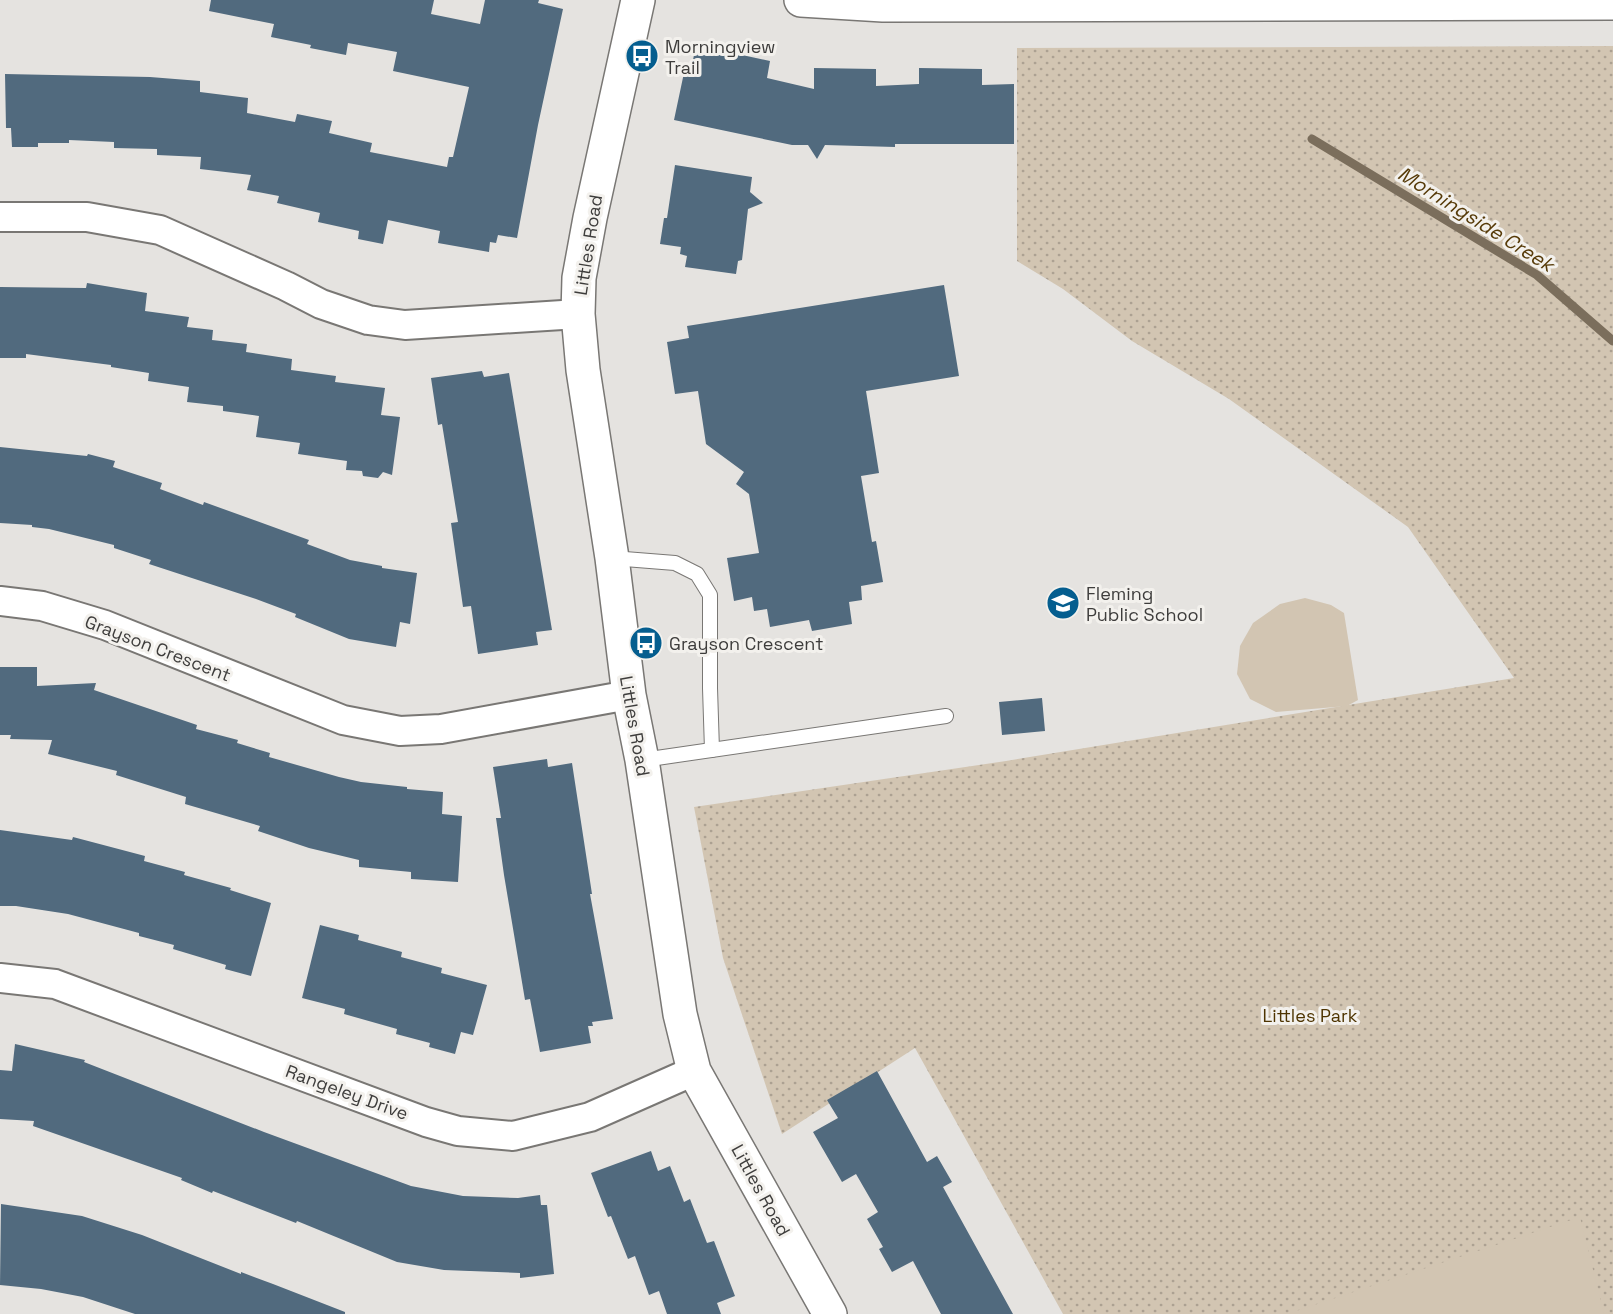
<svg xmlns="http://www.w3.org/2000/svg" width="1613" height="1314" font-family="'Space Grotesk',sans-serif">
<defs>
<pattern id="park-dots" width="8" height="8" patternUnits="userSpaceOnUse" patternTransform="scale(1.5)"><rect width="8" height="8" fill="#d2c5b2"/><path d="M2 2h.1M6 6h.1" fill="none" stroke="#aca192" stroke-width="1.8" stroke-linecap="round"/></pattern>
</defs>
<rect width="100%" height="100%" fill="#e5e3e0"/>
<path fill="url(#park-dots)" d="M1613,46v1268h-550l-148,-266 -133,86 -59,-176 -29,-151 312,-46 508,-83 -106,-151 -179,-128 -97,-58 -69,-52 -46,-28v-213z"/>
<g fill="#d2c5b2">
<path d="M1305,598l26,7 13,8 14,87 -11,6 -71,6 -26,-13 -13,-25 3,-28 13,-23 27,-19z"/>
<path d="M1580,1217l24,97h-317z"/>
</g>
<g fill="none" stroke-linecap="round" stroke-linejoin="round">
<path stroke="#7b6e5c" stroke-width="9" d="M1312,139l225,136 76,66"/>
</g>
<g fill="#516a7e">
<path d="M211,0h223l-3,14 49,10 5,-24h54l-1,3 25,6 -25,116 -21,113 -19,-3 -2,8 -6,-1 -1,10 -51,-9 2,-12 -52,-11 -5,24 -25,-5 1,-8 -41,-9 2,-9 -43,-10 2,-7 -32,-6 4,-15 -51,-6 1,-12 -44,-2v-6l-43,-1v-6l-45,-2v3h-31v4h-26l-1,-19h-5l-1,-54 145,3 50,4v11l48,6 -1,15 48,9 2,-8 35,7 -3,12 43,10 -2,9 77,15 2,-10h4l16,-70 -76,-16 4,-19 -49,-9 -2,12 -36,-7 1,-3 -40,-8 3,-13 -65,-13z"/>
<path d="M696,45l74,16 -3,17 47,11v-21l62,1v17l43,-2v-16l63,1v16l32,-1v60h-119v3l-70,-2 -8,14 -9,-14h-16l-118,-25 11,-52 6,2z"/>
<path d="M675,165l77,12 -2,15 13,11 -15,6 -6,51 -4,1 -2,13 -51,-7 2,-11 -7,-2 1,-7 -21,-3 4,-26h3z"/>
<path d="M87,283l60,10 -2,18 44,6 -2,10 26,3 -1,10 35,4 -1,8 46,7 -1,11 45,6 -1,6 50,6 -4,27 19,2 -8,58 -9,-3 -5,6 -15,-2 -1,-5 -16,-1 1,-9 -49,-7 2,-11 -44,-6 3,-21 -36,-5v-5l-36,-4 2,-15 -41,-6 1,-8 -38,-6v-2l-85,-11v4h-26v-71l86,1z"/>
<path d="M944,285l15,91 -93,15 13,82 -18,3 11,66 4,-1 7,41 -22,4 1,14 -13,2 3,22 -40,7 -3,-11 -39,7 -3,-18 -13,2 -2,-14 -18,4 -7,-43 32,-5 -10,-59 -13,-10 8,-12 -38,-28 -8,-53 -23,3 -8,-52 22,-4 -2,-12z"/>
<path d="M482,371l2,6 25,-4 43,257 -16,2 2,13 -60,9 -7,-48 -8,1 -12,-84 7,-1 -16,-98 -4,1 -7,-47z"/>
<path d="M0,447l87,9 1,-2 27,7 -2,6 49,16 -2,6 43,16 1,-3 105,38 -2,4 43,16 32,6v2l35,5 -7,51 -10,-2 -4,25 -47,-8 -54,-22 1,-3 -40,-15 -107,-35 2,-4 -37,-12v-3l-65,-16 -17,-2v-2l-32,-2z"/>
<path d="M0,667h37v19l59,-3 -2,7 103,35 -1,4 42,11 -1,3 33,10 -1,4 70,20 22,5 46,5v2l36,3 -1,22 20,2 -4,66 -47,-3v-7l-52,-5v-7l-50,-12 -51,-17 2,-5 -75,-22 1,-7 -70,-22 1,-4 -69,-17 4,-14 -42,-1 1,-4h-11z"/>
<path d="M1042,698l3,33 -43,4 -3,-33z"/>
<path d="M547,759l1,8 24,-4 20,131h-2l23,125 -21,3 1,4h-5l3,17 -51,9 -10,-53 -5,1 -21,-125 -8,-57h5l-8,-51z"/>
<path d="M0,830l72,10 1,-3 72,19 -1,5 41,11 -1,3 47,13 -1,2 41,13 -20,73 -26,-7 1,-4 -53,-16 1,-4 -35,-9v-3l-71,-19 -52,-8h-16z"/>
<path d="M320,925l39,10 -1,5 44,12 -1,5 41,11 -1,5 46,12 -14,50 -12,-3 -6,22 -26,-7 1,-4 -34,-9 1,-5 -53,-15 1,-5 -43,-11z"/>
<path d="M15,1044l70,16 -1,2 180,70 147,54 52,10 55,2 22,-3 1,10h6l7,69 -34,4v-5l-76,-3 -47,-8 -100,-41 -1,2 -83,-32 -1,2 -31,-13 1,-2 -149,-52 1,-5 -34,-2v-49l12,1z"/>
<path d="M877,1071l50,91 10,-6 15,26 -9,5 70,127h-72l-28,-53 -21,11 -13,-23 4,-2 -16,-28 11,-7 -22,-38 -14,8 -29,-50 25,-14 -11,-18z"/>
<path d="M651,1151l7,20 12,-5 14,36 6,-3 17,44 7,-2 21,55 -18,7 4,11h-54l-8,-23 -10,4 -14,-39 -7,3 -17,-43 -3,1 -17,-44z"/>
<path d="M1,1204l81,12 60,19 99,39v-2l32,12 72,28v2h-210l-52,-17 -42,-8 -41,-4z"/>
</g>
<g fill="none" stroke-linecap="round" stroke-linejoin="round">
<g stroke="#797774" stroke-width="16">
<g id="lane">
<path d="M612,558l63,5 22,11 13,21v93l2,62"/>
<path d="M643,760l303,-44"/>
</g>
</g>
<g stroke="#797774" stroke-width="32">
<g id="street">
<path d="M0,217h87l73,13 126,56 35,18 47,16 37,5 173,-11"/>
<path d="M0,601l42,5 63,19 238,95 57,11 41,-2 188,-34"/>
<path d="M0,978l55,6 371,138 32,9 55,5 77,-19 104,-46"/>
</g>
</g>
<g stroke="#797774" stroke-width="36">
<g id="secondary">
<path d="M638,0l-48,218 -11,60 -1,36 5,56 29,188 17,137 13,65 38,254 14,57 136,243"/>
<path d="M801,0l82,5 730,-2"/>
</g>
</g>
<use href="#lane" stroke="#fff" stroke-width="14"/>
<use href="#street" stroke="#fff" stroke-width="28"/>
<use href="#secondary" stroke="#fff" stroke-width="33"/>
</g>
<defs>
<g id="bus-disc" transform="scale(1.725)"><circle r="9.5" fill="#055e8f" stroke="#f3f1ed"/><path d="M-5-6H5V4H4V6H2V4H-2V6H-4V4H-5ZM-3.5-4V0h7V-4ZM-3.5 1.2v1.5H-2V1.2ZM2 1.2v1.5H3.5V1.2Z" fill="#fff"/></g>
<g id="school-disc" transform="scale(1.725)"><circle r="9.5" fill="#055e8f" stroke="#f3f1ed"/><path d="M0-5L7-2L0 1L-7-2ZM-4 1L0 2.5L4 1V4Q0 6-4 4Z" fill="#fff"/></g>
</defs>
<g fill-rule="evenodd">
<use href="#bus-disc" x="642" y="56"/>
<use href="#school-disc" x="1063" y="603"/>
<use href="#bus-disc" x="646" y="643"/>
</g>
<g text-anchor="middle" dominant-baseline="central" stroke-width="6" stroke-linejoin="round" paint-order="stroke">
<g font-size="18" fill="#3e3d3c" stroke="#f3f1ed" text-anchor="start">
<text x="665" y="46">Morningview<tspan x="665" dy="21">Trail</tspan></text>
<text x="1086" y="593">Fleming<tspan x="1086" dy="21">Public School</tspan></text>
<text x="669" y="643">Grayson Crescent</text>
</g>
<g font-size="18" fill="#3e3d3c" stroke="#f3f1ed">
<text transform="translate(588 245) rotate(-81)">Littles Road</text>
<text transform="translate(158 648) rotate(21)">Grayson Crescent</text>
<text transform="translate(635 726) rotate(80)">Littles Road</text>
<text transform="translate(347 1092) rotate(20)">Rangeley Drive</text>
<text transform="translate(761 1190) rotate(61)">Littles Road</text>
</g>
<g font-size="18" fill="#4e3400" stroke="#f3f1ed">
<text x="1310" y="1015">Littles Park</text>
</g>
<g font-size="20" font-style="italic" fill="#573b09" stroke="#f3f1ed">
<text transform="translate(1476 219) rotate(32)">Morningside Creek</text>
</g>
</g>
</svg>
